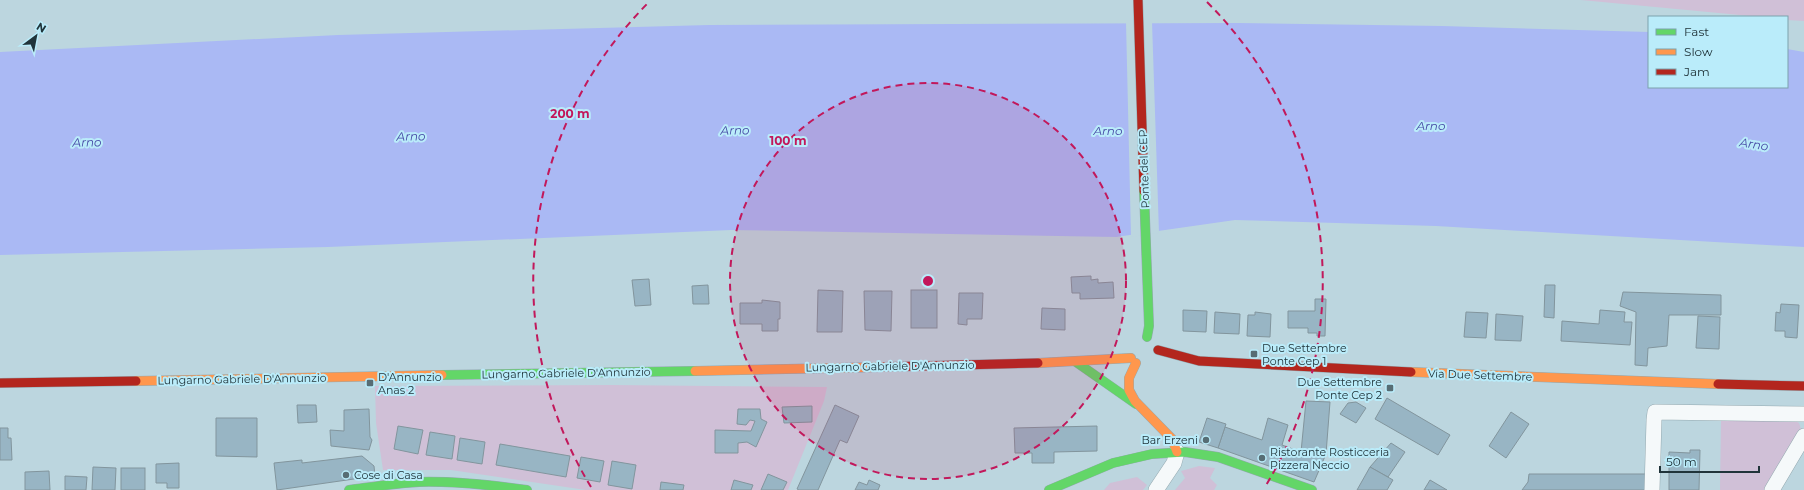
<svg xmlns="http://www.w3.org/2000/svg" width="1804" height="490" font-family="Montserrat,sans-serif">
<rect width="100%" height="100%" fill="#bcd6df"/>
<g fill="#d0c0d7">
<path d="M1581,0h223v21l-17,-1v-3h-26z"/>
<path d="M612,385l215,2 -3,14 -36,89h-202l-135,-20h-68l-7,-47 -1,-37z"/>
<path d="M1792,419l7,4 2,6 -2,5 -34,56h-45l1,-70z"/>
<path d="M1199,466l16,2 -5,10 7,7 -3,5h-39l10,-12 -4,-7z"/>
<path d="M1137,477l10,8 -4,5h-39l6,-7z"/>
</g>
<path fill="#aab9f4" d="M1238,23l204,3 207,6v55h138v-38l17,3v195l-368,-21 -201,-6 -119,17 -385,-7 -403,17 -328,8v-203l338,-17 371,-10z"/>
<path fill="#bcd6df" d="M1126,22h26l7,211 -28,4z"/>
<g fill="#98b5c4" stroke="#82959d">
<path d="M1091,276v4l7,-1v4l15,-1 1,16 -34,1v-6h-8l-1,-16z"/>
<path d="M649,279l2,26 -16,1 -3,-26z"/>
<path d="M708,285l1,19h-16l-1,-18z"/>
<path d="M1545,285h10l-1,33 -10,-1z"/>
<path d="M818,290l25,1 -1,41h-25z"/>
<rect x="911" y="290" width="26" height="38"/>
<path d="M864,291h28l-1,40 -26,-1z"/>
<path d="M1623,292l98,3v20h-52l-2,31 -19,2 -1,18 -12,-1 1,-53 -16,-6z"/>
<path d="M959,293h24l-1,26h-15v6l-9,-1z"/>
<path d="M1315,299h11l-1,37h-8v-3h-9v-5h-20v-17h27z"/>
<path d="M762,300l18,2v17h-2v12h-16v-7h-22v-21h22z"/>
<path d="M1781,304l18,1 -2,33 -12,-1v-6h-10l1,-19 4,1z"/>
<path d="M1042,308l23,1v21l-24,-1z"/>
<path d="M1183,310l24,1 -1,21 -23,-1z"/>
<path d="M1600,310l25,2 -1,10h8l-2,23 -69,-4 1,-20 37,3z"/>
<path d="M1215,312l25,2 -1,20 -25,-1z"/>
<path d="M1255,312l16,2 -1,23 -23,-1 1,-21h7z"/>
<path d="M1466,312l22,1 -2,25 -22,-1z"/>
<path d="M1496,314l27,2 -2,25 -26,-1z"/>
<path d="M1698,316l22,1 -1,32 -23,-1z"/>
<path d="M1387,398l63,37 -12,20 -63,-36z"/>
<path d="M1306,401l24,1 -4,52 -12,28 -96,-34 7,-21 37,13 6,-22 20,7 -6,20 19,7z"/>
<path d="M1356,402l10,6 -10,15 -16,-9 8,-11z"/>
<path d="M297,405h19l1,17 -19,1z"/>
<path d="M835,405l24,11 -12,27 -7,-3 -22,50h-19l-2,-1z"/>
<path d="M812,406v16l-28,1 -2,-16z"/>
<path d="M369,409l1,28 2,3 -3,10 -38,-4 -1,-16 14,1v-21z"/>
<path d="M738,409h22l1,10 6,3 -11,25 -9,-5 -9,1v10h-23v-23l36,1 4,-10 -5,-1 -4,5 -9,-1z"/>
<path d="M1511,412l18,12 -23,34 -17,-12z"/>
<path d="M216,418h41v39l-41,-1z"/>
<path d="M1207,418l19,6 -8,24 -19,-6z"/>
<path d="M398,426l25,4 -5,24 -24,-5z"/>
<path d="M1097,426v25l-43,1v11h-22v-10h-17l-1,-25z"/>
<path d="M0,428h8v10h3l1,22h-12z"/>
<path d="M430,432l25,4 -3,23 -26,-4z"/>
<path d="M460,438l25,4 -3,22 -25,-4z"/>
<path d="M1391,443l14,9 -17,25 -18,-10z"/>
<path d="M500,444l70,12 -4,21 -70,-12z"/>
<path d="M1690,450h10l-1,40h-30v-38l21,1z"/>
<path d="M362,456l12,10 1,10 -98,14 -3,-27 28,-3v3z"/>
<path d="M581,457l23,4 -4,21 -23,-4z"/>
<path d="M612,461l24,4 -4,24 -24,-4z"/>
<path d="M179,463v25h-12v-5h-11v-19z"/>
<path d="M93,467l23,1 -1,22h-23z"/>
<path d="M1370,467l23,13 -6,10h-30z"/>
<rect x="121" y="468" width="24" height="22"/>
<path d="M49,471l1,19h-25v-18z"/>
<path d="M768,474l19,8 -4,8h-22z"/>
<path d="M1529,474h118l-2,16h-123l6,-8z"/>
<path d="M65,476l22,1 -1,13h-21z"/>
<path d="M734,480l19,5 -2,5h-20z"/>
<path d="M869,480l11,5 -2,5h-23l4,-8 8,3z"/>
<path d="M1430,480l17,10h-23z"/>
<path d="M661,482l23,3 -1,5h-23z"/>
</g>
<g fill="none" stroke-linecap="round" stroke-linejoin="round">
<g stroke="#93a8af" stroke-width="16">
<g id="street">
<path d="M1156,490l18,-27 3,-11"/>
<path d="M1652,490l2,-70 1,-8 149,2"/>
<path d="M1772,490l32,-54"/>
</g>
</g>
<g stroke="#93a8af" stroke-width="10">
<g id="fast">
<path d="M1144,191l5,135 -2,11"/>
<path d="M1076,362l60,42"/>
<path d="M442,375l253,-4"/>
<path d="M349,490c23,-3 47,-7 70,-8 36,-1 72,3 108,8"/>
<path d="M1049,490l64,-27 39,-9 33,-2 33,5 94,33"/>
</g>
</g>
<g stroke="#93a8af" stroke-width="10">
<g id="slow">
<path d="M1038,363l93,-5"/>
<path d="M1136,363l-7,15v12l6,11 37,38 5,13"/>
<path d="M695,371l188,-4"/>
<path d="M1411,372l307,12"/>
<path d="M136,381l306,-6"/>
</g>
</g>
<g stroke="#93a8af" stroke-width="10">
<g id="jam">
<path d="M1138,0l6,191"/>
<path d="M1158,350l41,11 212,11"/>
<path d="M883,367l155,-4"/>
<path d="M0,383l136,-2"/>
<path d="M1718,384l86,2"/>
</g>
</g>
<use href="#street" stroke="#f5f9fa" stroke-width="15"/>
<use href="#fast" stroke="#63d668" stroke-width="9"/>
<use href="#slow" stroke="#ff974d" stroke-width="9"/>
<use href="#jam" stroke="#b3261e" stroke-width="9"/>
</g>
<circle cx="928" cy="281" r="198" fill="#c2185b" fill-opacity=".12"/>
<g fill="none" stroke="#c2185b" stroke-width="2" stroke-dasharray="7 5">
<circle cx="928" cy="281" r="198"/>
<path d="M591 487A395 395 0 0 1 649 2M1207 2A395 395 0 0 1 1265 487"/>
</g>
<g fill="#576d74" stroke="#baecfa" stroke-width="1.5">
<rect x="1250" y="350" width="8" height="8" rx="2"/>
<rect x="366" y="379" width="8" height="8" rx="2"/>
<rect x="1386" y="384" width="8" height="8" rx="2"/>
<circle cx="1206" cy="440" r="4"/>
<circle cx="1262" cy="458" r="4"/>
<circle cx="346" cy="475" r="4"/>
</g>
<g text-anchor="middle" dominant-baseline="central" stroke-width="4" stroke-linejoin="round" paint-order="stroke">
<g font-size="11" fill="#20343a" stroke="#baecfa">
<text transform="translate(1144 169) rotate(-92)">Ponte del CEP</text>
<text transform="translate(890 366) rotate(-1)">Lungarno Gabriele D'Annunzio</text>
<text transform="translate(566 373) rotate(-1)">Lungarno Gabriele D'Annunzio</text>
<text transform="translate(1480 375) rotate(2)">Via Due Settembre</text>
<text transform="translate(242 379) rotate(-1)">Lungarno Gabriele D'Annunzio</text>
</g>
<g font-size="11" fill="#20343a" stroke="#baecfa" text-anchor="start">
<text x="1262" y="348">Due Settembre<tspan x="1262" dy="13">Ponte Cep 1</tspan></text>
<text x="378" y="377">D'Annunzio<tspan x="378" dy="13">Anas 2</tspan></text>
<text x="1382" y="382" text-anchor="end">Due Settembre<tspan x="1382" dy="13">Ponte Cep 2</tspan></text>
<text x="1198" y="440" text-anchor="end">Bar Erzeni</text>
<text x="1270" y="452">Ristorante Rosticceria<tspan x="1270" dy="13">Pizzera Neccio</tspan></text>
<text x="354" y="475">Cose di Casa</text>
</g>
<g font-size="12" font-style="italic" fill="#4649a5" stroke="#baecfa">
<text x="1431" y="125">Arno</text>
<text transform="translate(735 130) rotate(-1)">Arno</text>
<text x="1108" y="130">Arno</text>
<text transform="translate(411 136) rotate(-1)">Arno</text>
<text transform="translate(87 142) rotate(-1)">Arno</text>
<text transform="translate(1754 144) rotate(9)">Arno</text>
</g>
</g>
<circle cx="928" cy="281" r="6" fill="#c2185b" stroke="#baecfa" stroke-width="2"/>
<g font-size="12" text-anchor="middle" font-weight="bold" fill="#c2185b" stroke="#baecfa" stroke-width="4" stroke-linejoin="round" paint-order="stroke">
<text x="570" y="118">200 m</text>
<text x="788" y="145">100 m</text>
</g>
<rect x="1648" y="16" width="140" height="72" fill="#baecfa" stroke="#7ca2ad"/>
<rect x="1656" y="29" width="20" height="6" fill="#63d668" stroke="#7ca2ad"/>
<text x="1684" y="36" font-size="12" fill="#20343a">Fast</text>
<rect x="1656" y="49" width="20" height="6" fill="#ff974d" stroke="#7ca2ad"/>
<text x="1684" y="56" font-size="12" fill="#20343a">Slow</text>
<rect x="1656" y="69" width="20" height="6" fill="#b3261e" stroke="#7ca2ad"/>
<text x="1684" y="76" font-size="12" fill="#20343a">Jam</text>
<g transform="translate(36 36) rotate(32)" stroke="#baecfa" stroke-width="3" paint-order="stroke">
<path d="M0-3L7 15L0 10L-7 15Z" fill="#20343a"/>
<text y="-6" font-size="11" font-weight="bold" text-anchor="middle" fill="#20343a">N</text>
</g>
<path d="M1660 466v6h99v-6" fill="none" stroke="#20343a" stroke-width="2"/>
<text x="1666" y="466" font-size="12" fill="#20343a" stroke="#baecfa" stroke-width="3" paint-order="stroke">50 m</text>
</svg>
